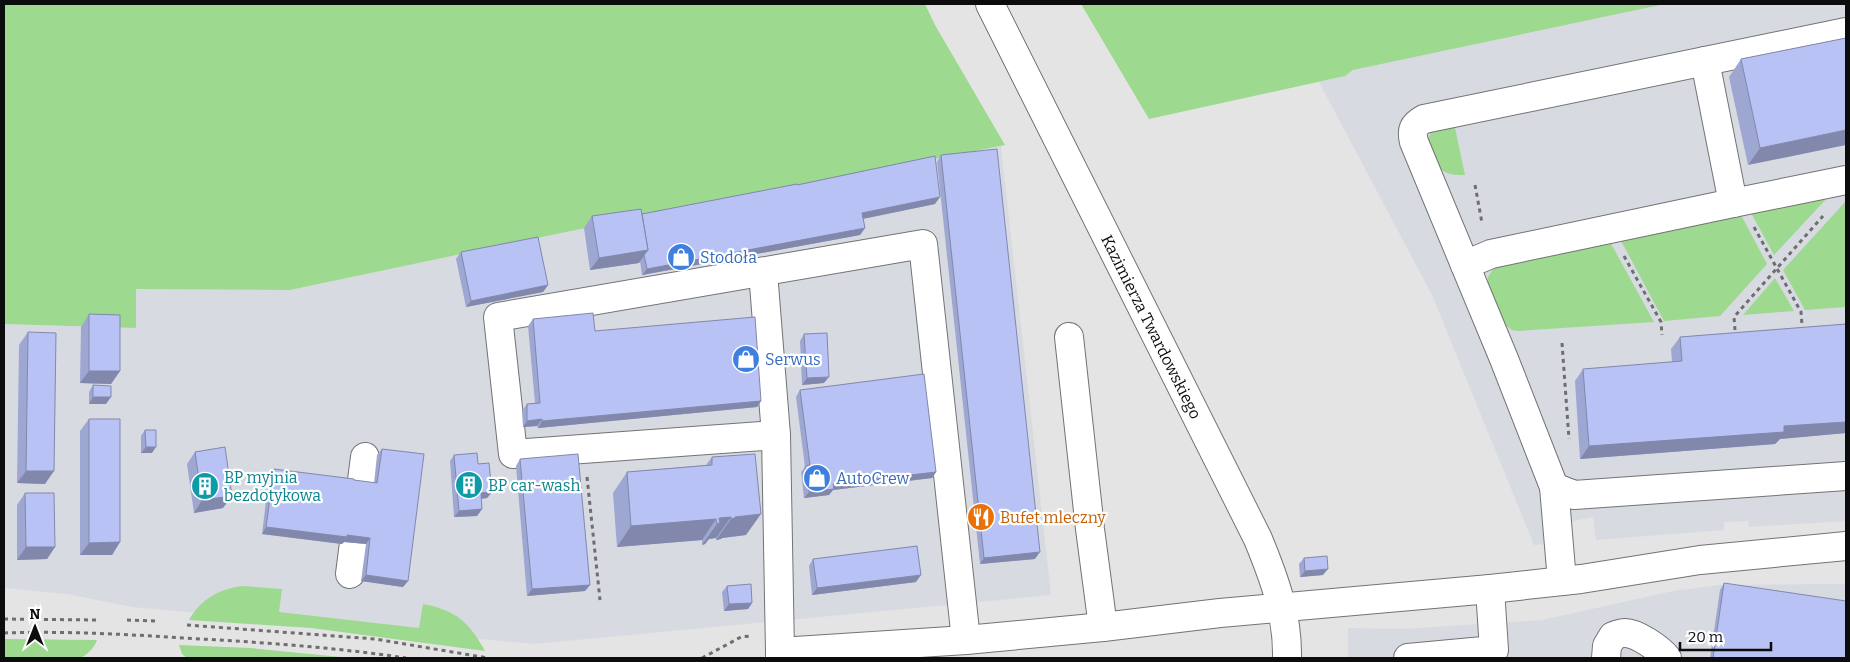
<svg xmlns="http://www.w3.org/2000/svg" width="1850" height="662" font-family="Bitter,serif">
<rect width="100%" height="100%" fill="#e4e4e5"/>
<g fill="#d8dae2">
<path d="M1665,4h181v517l-97,6 -1,-6 -24,1v8l-128,10 -3,-23 -42,9 -5,18 -12,1 -102,-250 -113,-213 26,-6 8,-6z"/>
<path d="M1001,146l50,449 -517,49 -402,-37 -65,-13 -63,-6v-264l132,4v-39l154,1 271,-57z"/>
<path d="M1846,584v74h-498v-30l55,1 139,-9 131,-29 46,-6z"/>
</g>
<g fill="#9dd98f">
<path d="M4,4h921l10,21 70,120 -444,88 -271,57 -154,-1v39l-132,-4z"/>
<path d="M1081,4h584l-312,66 -8,6 -196,43z"/>
<path d="M1454,123l11,52c-7,0 -14,0 -20,-3 -13,-7 -22,-31 -13,-42z"/>
<path d="M1830,195l-56,60 -24,-44z"/>
<path d="M1846,201v106l-41,3 -22,-40z"/>
<path d="M1740,213l27,51 -47,52 -56,5 -44,-82z"/>
<path d="M1609,240l45,82 -136,9 -6,-1 -11,-8 -14,-35 1,-10 7,-11z"/>
<path d="M1775,278l19,33 -51,4z"/>
<path d="M242,586l40,3 -3,23 140,16 4,-24c33,6 47,19 62,47l-174,-23 -122,-8c12,-21 30,-31 53,-34z"/>
<path d="M4,639l93,1c-3,8 -9,14 -17,18h-76z"/>
<path d="M179,645l71,3 101,10h-164l-5,-4z"/>
</g>
<g fill="none" stroke-linecap="round" stroke-linejoin="round">
<g stroke="#727374" stroke-width="30">
<g id="minor">
<path id="s1" d="M990,4l268,535c16,39 30,76 29,119"/>
<path d="M1705,61l28,142 113,-23"/>
<path d="M1465,265l26,-11 242,-51"/>
<path d="M763,272l13,163 4,217"/>
<path d="M1069,337l21,192 13,98"/>
<path d="M776,435l-263,19 -15,-137 425,-73 43,396"/>
<path d="M1554,487l20,8 272,-19"/>
<path d="M350,574l15,-117"/>
<path d="M1562,581l-8,-94 -50,-128 -90,-217c-3,-12 -1,-17 10,-23l422,-87"/>
<path d="M780,658v-6l186,-12 137,-13 117,-14 270,-24 91,-10 119,-19 146,-14"/>
<path d="M1408,658l86,-8 -4,-61"/>
<path d="M1606,658l1,-12 6,-10c4,-1 9,-4 12,-3 12,0 35,16 42,25"/>
</g>
</g>
<g stroke="#6e6e6f" stroke-width="3" stroke-dasharray="4 4" stroke-linecap="butt">
<path d="M1475,185l7,38"/>
<path d="M1754,227l47,85 1,13"/>
<path d="M1624,256l37,66 1,13"/>
<path d="M1735,330l-1,-13 89,-101"/>
<path d="M1562,343l7,96"/>
<path d="M587,477l13,123"/>
<path d="M4,619l93,1"/>
<path d="M127,620l30,1"/>
<path d="M187,625l188,14 113,19"/>
<path d="M4,633c60,-2 119,1 179,5 75,4 149,9 223,20"/>
<path d="M702,658l39,-21 9,-1"/>
</g>
<use href="#minor" stroke="#fff" stroke-width="28"/>
</g>
<g fill="#9ea7d2">
<path d="M1846,38l-98,127 -19,-88 12,-18z"/>
<path d="M941,155l94,404 -55,5 -43,-402z"/>
<path d="M797,185l138,19 -72,15 2,9 -5,7 -218,40 -2,-14 -1,2 -49,7 -6,-42 8,-12 50,-2z"/>
<path d="M461,252l87,33 -5,7 -77,15 -10,-48z"/>
<path d="M89,314l31,57 -9,13 -31,-1 1,-56z"/>
<path d="M533,319l62,12 166,70 -4,6 -219,21 -1,-2 -14,1 -1,-16 5,-7 8,-1 -7,-77z"/>
<path d="M1846,324v109l-66,6 -5,5 -195,15 -5,-78 8,-12 89,-7 -1,-13 9,-12z"/>
<path d="M28,332l17,152 -28,-1 2,-138z"/>
<path d="M804,334l20,49 -22,2 -2,-44z"/>
<path d="M93,385l13,19h-17v-12z"/>
<path d="M800,390l136,82 -4,6 -99,12 -4,5 -25,3 -3,-26 4,-5 -9,-70z"/>
<path d="M89,419l31,123 -8,13h-32v-124z"/>
<path d="M145,430l7,23h-11v-17z"/>
<path d="M382,449l26,132 -5,6 -42,-6 5,-37 -22,-2 -2,2 -80,-10 7,-58 5,-7 100,14 3,-28z"/>
<path d="M195,452l28,56 -29,5 -7,-49z"/>
<path d="M454,455l24,9 14,28 -5,6 -6,1 1,10 -5,7 -23,1 -4,-56z"/>
<path d="M712,457l34,78 -24,3 -1,1 -5,1v-2l-7,1 -4,5 -3,1v-5l-85,7 -4,-54 14,-21 79,-7z"/>
<path d="M520,459l70,126 -5,6 -58,5 -11,-130z"/>
<path d="M25,493l30,54 -8,12 -30,1v-55z"/>
<path d="M1304,558l19,17 -23,2 -1,-13z"/>
<path d="M813,559l103,23 -104,13 -3,-29z"/>
<path d="M1724,583l122,75h-136l10,-68z"/>
<path d="M727,586l25,17 -4,6 -24,2 -2,-19z"/>
</g>
<g fill="#8188ab">
<path d="M1846,130v15l-98,20 12,-17z"/>
<path d="M940,197l-5,7 -78,16 5,-7z"/>
<path d="M865,228l-5,7 -218,40 5,-6z"/>
<path d="M648,250l-9,13 -49,7 9,-12z"/>
<path d="M548,285l-5,7 -77,15 5,-6z"/>
<path d="M89,371h31l-9,13 -31,-1z"/>
<path d="M829,377l-5,6 -22,2 5,-7z"/>
<path d="M93,397h18l-5,7h-17z"/>
<path d="M761,401l-4,6 -219,21 4,-7z"/>
<path d="M542,419l-5,7 -14,1 4,-6z"/>
<path d="M1846,422v11l-66,6 -5,5 -195,15 9,-13 195,-20z"/>
<path d="M146,447h10l-4,6h-11z"/>
<path d="M26,471h28l-9,13 -28,-1z"/>
<path d="M936,472l-4,6 -99,12 -4,5 -25,3 5,-6 24,-8z"/>
<path d="M492,492l-5,6 -11,1 5,-6z"/>
<path d="M232,496l-9,12 -29,5 8,-13z"/>
<path d="M482,509l-5,7 -23,1 5,-6z"/>
<path d="M761,514l-15,21 -24,3 -1,1 -5,1 15,-21 4,-2z"/>
<path d="M731,517l-15,21 -7,1 -4,5 -3,1 15,-21 2,-6z"/>
<path d="M716,519l-14,21 -85,7 14,-21z"/>
<path d="M266,527l81,8 23,3 -4,6 -22,-2 -2,2 -80,-10z"/>
<path d="M120,542l-8,13h-32l9,-12z"/>
<path d="M26,547h29l-8,12 -30,1z"/>
<path d="M1040,552l-5,7 -55,5 4,-6z"/>
<path d="M1328,569l-5,6 -23,2 5,-6z"/>
<path d="M366,575l42,6 -5,6 -42,-6z"/>
<path d="M921,575l-5,7 -104,13 5,-7z"/>
<path d="M590,585l-5,6 -58,5 5,-7z"/>
<path d="M752,603l-4,6 -24,2 5,-7z"/>
</g>
<g fill="#b8c2f4" stroke="#8188ab">
<path d="M1846,38v92l-86,18 -19,-89z"/>
<path d="M997,149l43,403 -56,6 -43,-403z"/>
<path d="M935,156l5,41 -78,16 3,15 -218,41 -3,-14 4,-5 -6,-36 155,-30v1z"/>
<path d="M641,209l7,41 -49,8 -7,-42z"/>
<path d="M538,237l10,48 -77,16 -10,-49z"/>
<path d="M593,313l2,18 160,-14 6,84 -219,20v-2l-15,2v-17l13,-1 -7,-84z"/>
<path d="M89,314l31,1v56h-31z"/>
<path d="M1846,324v98l-62,4v6l-195,14 -6,-77 99,-8 -2,-24z"/>
<path d="M28,332l28,1 -2,138h-28z"/>
<path d="M827,333l2,44 -22,1 -3,-44z"/>
<path d="M924,374l12,98 -103,12 1,5 -25,3 -4,-26 5,-1 -10,-75z"/>
<path d="M93,385l18,1v11h-18z"/>
<path d="M89,419h31v123l-31,1z"/>
<path d="M145,430h11v17h-10z"/>
<path d="M225,447l7,49 -30,4 -7,-48z"/>
<path d="M382,449l42,5 -16,127 -42,-6 4,-37 -23,-3v2l-81,-10 8,-58 80,10v1l23,3z"/>
<path d="M477,453l1,11 11,-1 3,29 -11,1 1,16 -23,2 -5,-56z"/>
<path d="M578,454l12,131 -58,4 -12,-130z"/>
<path d="M755,454l6,60 -26,3v1l-4,1v-2l-12,1 1,5 -3,1 -1,-5 -85,7 -4,-54 85,-7v-8z"/>
<path d="M25,493h29l1,54h-29z"/>
<path d="M917,546l4,29 -104,13 -4,-29z"/>
<path d="M1327,556l1,13 -23,2 -1,-13z"/>
<path d="M1724,583l122,18v57h-133z"/>
<path d="M751,584l1,19 -23,1 -2,-18z"/>
</g>
<defs>
<g id="shop-disc" transform="scale(1.4375)"><circle r="9.5" fill="#3f7fe0" stroke="#fff"/><path d="M-5-2.5h2.3a2.7 3.5 0 0 1 5.4 0H5L5.5 6h-11ZM-1.5-2.5h3a1.5 2.3 0 0 0-3 0Z" fill="#fff"/></g>
<g id="building-disc" transform="scale(1.4375)"><circle r="9.5" fill="#0f9aa8" stroke="#fff"/><path d="M-4-6H4V6H1V3H-1V6H-4ZM-2.5-4.3h1.7v1.8h-1.7ZM.8-4.3h1.7v1.8H.8ZM-2.5-1h1.7V.8h-1.7ZM.8-1h1.7V.8H.8Z" fill="#fff"/></g>
<g id="restaurant-disc" transform="scale(1.4375)"><circle r="9.5" fill="#e8710a" stroke="#fff"/><path d="M-5-6h1v4h1v-4h1v4h1v-4h1v5L-1.5 .5V6h-2V.5L-5-1ZM5-6V6H3V1.5H1.5Q1.5-4 5-6Z" fill="#fff"/></g>
</defs>
<g fill-rule="evenodd">
<use href="#shop-disc" x="681" y="257"/>
<use href="#shop-disc" x="746" y="359"/>
<use href="#shop-disc" x="817" y="478"/>
<use href="#building-disc" x="469" y="485"/>
<use href="#building-disc" x="205" y="486"/>
<use href="#restaurant-disc" x="981" y="517"/>
</g>
<g text-anchor="middle" dominant-baseline="central" stroke-width="4.5" stroke-linejoin="round" paint-order="stroke">
<g font-size="16" fill="#366cbe" stroke="#fff" text-anchor="start">
<text x="700" y="257">Stodoła</text>
<text x="765" y="359">Serwus</text>
<text x="836" y="478">AutoCrew</text>
</g>
<g font-size="16" fill="#0c0c0c" stroke="#fff">
<text stroke="none"><textPath href="#s1" startOffset="361">Kazimierza Twardowskiego</textPath></text>
</g>
<g font-size="16" fill="#0d838f" stroke="#fff" text-anchor="start">
<text x="224" y="477">BP myjnia<tspan x="224" dy="18">bezdotykowa</tspan></text>
<text x="488" y="485">BP car-wash</text>
</g>
<g font-size="16" fill="#c56008" stroke="#fff" text-anchor="start">
<text x="1000" y="517">Bufet mleczny</text>
</g>
</g>
<rect width="1850" height="662" fill="none" stroke="#0c0c0c" stroke-width="10"/>
<g transform="translate(35 627)" stroke="#ffffff" stroke-width="4" paint-order="stroke">
<path d="M0-4L9 19L0 12L-9 19Z" fill="#0c0c0c"/>
<text y="-8" font-size="14" font-weight="bold" text-anchor="middle" fill="#0c0c0c">N</text>
</g>
<path d="M1680 642v8h91v-8" fill="none" stroke="#0c0c0c" stroke-width="2.5"/>
<text x="1688" y="642" font-size="15" fill="#0c0c0c" stroke="#ffffff" stroke-width="4" paint-order="stroke">20 m</text>
</svg>
